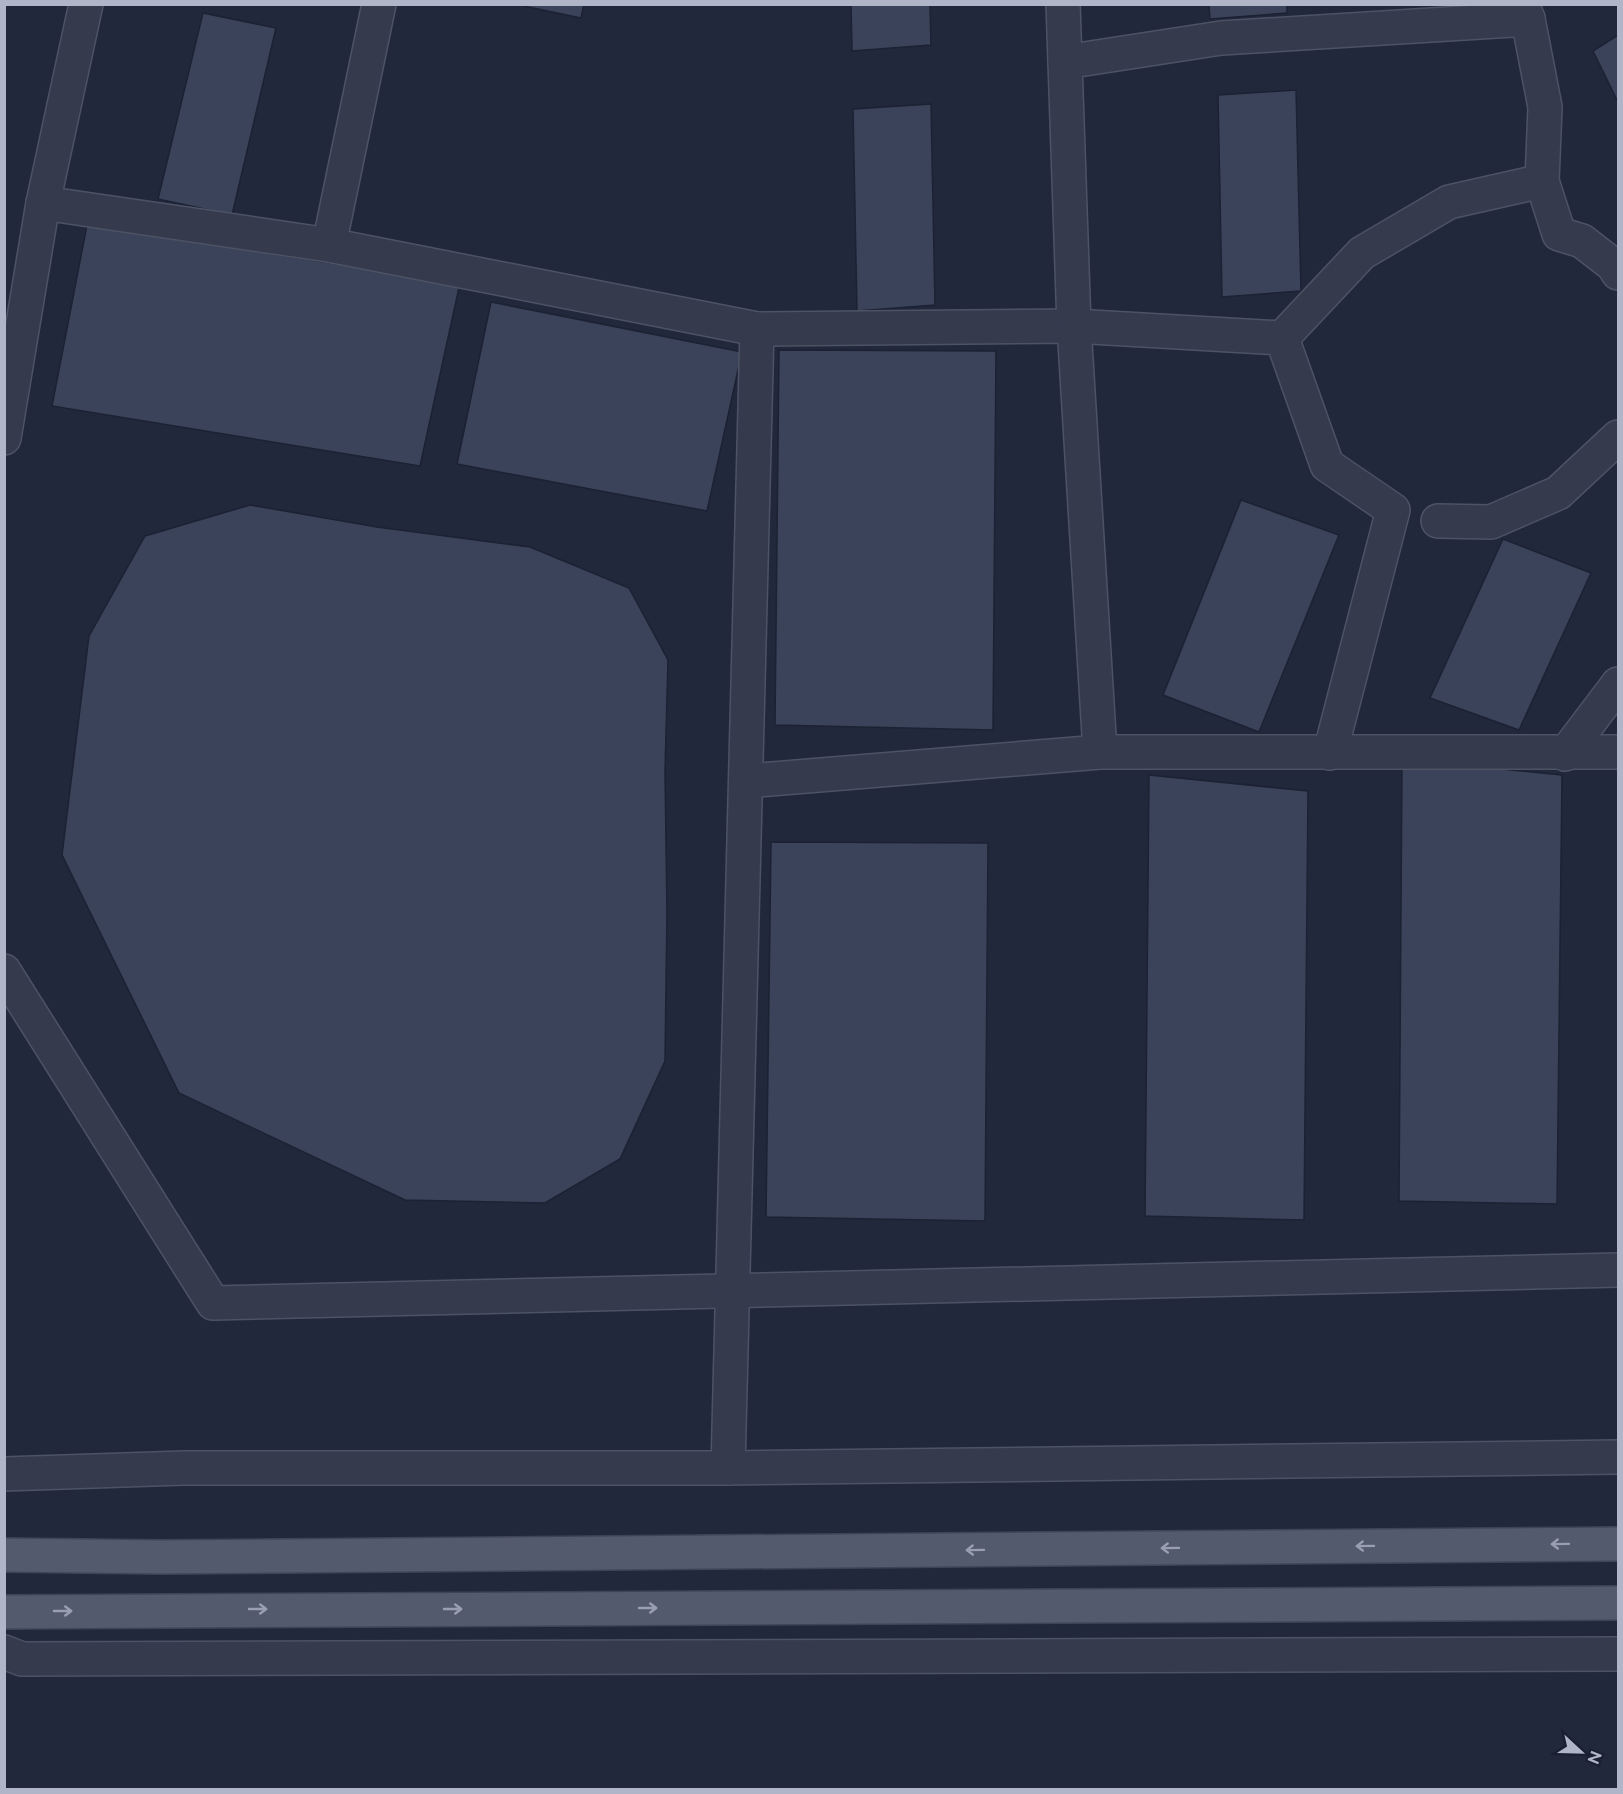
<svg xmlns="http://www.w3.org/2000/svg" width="1623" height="1794" font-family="Raleway,sans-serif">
<rect width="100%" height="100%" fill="#21283c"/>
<g fill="#3a435a" stroke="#1c2233" stroke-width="1.5">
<path d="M514,4h70l-3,14z"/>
<path d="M851,4h79l1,41 -79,6z"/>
<path d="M1209,4h78v9l-77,6z"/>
<path d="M203,13l73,15 -44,187 -74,-16z"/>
<path d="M1618,35v67l-25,-51z"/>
<path d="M1296,90l5,201 -79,6 -4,-202z"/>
<path d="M931,104l4,201 -78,6 -4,-202z"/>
<path d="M87,225l373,58 -40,183 -368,-60z"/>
<path d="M491,302l251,50 -35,159 -250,-47z"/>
<path d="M779,350l217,1 -3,379 -218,-5z"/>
<path d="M1241,500l98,35 -80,197 -96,-37z"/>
<path d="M250,505l127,22 153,20 99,41 39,72 -3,111 2,141 -2,149 -45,98 -75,44 -140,-3 -226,-107 -117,-238 27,-219 56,-100z"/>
<path d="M1503,539l88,34 -72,157 -89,-32z"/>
<path d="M1402,759l160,16 -5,429 -158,-3z"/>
<path d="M1149,775l159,16 -4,429 -159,-4z"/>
<path d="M771,842l217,1 -3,378 -219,-4z"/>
</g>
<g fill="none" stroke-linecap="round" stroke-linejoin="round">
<g stroke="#4d5364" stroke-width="36">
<g id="minor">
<path d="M1063,4l2,58"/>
<path d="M1522,4l6,15 17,88 -3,74 17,53 23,7 31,24 5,8"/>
<path d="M43,203l286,42 428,84 317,-3 208,12 45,127 66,45 -63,243"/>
<path d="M329,245l50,-241"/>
<path d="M1282,338l80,-85 87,-51 93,-21"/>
<path d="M4,438l39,-235 43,-199"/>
<path d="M1438,521l53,1 67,-29 60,-56"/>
<path d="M1100,752l-26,-426 -9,-264 156,-24 307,-19"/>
<path d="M1565,754l53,-70"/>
<path d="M746,781l354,-29h518"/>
<path d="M4,971l209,332 1405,-33"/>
<path d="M728,1468l29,-1139"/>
</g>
</g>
<g stroke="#4d5364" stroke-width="36">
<g id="tertiary">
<path d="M4,1474l180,-6h544l890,-11"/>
<path d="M4,1652l18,7 1596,-5"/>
</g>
</g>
<g stroke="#3e4455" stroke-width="36">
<g id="primary">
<path d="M4,1555l157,2 1457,-13"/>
<path d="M4,1612l1614,-9"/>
</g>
</g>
<use href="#minor" stroke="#353b4d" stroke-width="33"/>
<use href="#tertiary" stroke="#353b4d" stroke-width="33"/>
<use href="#primary" stroke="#535a6d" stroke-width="33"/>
</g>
<defs><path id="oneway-shaft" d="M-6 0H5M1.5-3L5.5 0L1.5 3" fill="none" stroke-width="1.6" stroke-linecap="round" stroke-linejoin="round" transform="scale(1.5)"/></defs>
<g stroke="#999fb1">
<use href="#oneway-shaft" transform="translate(1560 1544) rotate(179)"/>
<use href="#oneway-shaft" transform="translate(1365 1546) rotate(179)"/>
<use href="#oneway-shaft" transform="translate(1170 1548) rotate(179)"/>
<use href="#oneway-shaft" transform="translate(975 1550) rotate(179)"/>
<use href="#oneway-shaft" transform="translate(648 1608)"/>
<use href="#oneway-shaft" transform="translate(258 1609)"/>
<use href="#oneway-shaft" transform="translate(453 1609)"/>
<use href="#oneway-shaft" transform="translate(63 1611)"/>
</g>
<rect width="1623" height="1794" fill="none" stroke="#b0b6c8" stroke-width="12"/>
<g transform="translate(1581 1752) rotate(112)" stroke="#1a2031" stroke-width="4.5" paint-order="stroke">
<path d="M0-4.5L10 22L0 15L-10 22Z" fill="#b0b6c8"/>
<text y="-9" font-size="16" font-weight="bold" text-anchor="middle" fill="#b0b6c8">N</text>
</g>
</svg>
